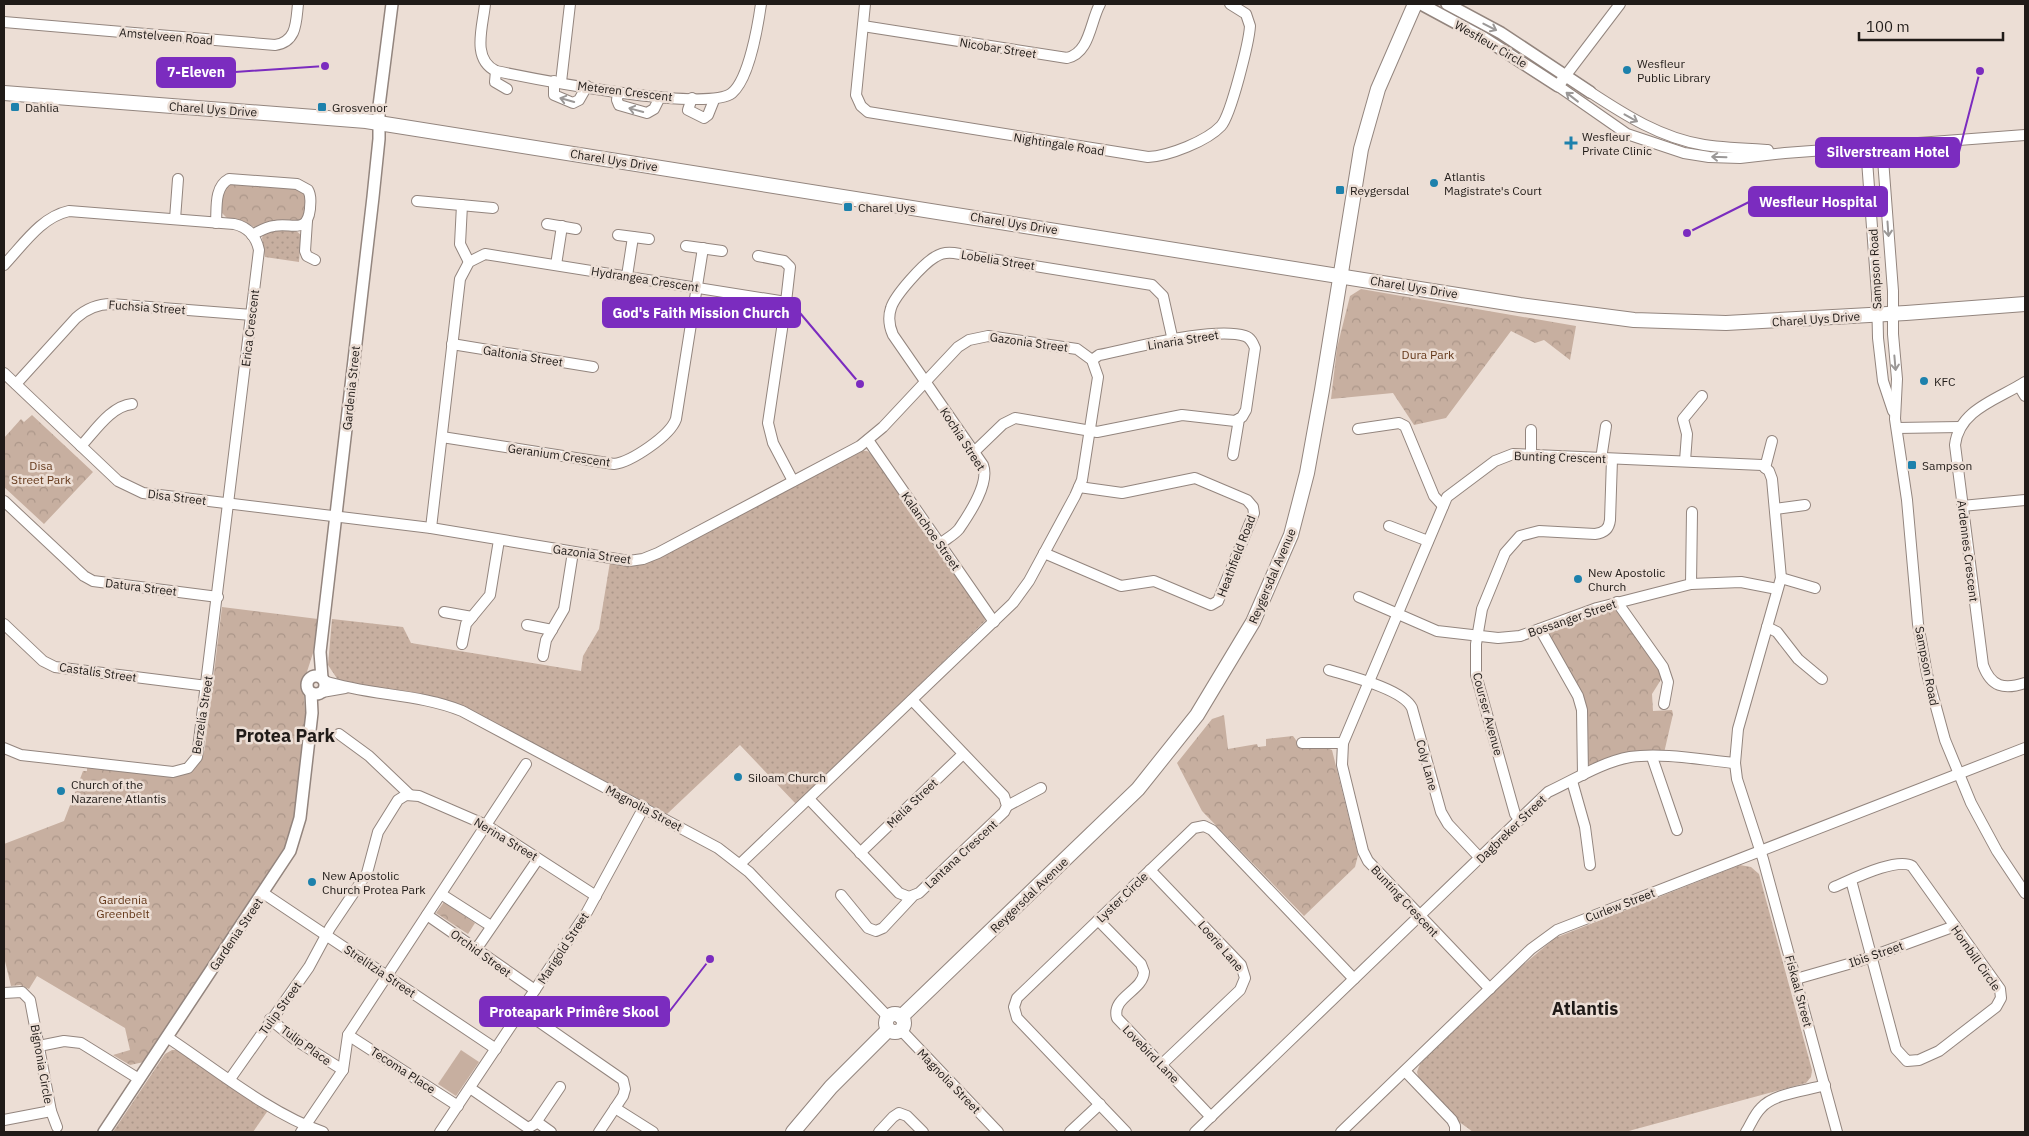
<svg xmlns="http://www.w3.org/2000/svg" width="2029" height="1136" font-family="'IBM Plex Sans',sans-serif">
<defs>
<pattern id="grass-dots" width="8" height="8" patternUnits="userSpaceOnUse" patternTransform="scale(1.25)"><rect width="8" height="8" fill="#c7afa0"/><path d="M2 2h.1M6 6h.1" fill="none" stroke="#ab9689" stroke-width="1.8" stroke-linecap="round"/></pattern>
<pattern id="forest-crowns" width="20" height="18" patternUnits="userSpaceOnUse" patternTransform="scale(1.25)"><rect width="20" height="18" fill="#c7afa0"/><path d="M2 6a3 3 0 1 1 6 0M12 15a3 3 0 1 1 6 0" fill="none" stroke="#ab9689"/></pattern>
</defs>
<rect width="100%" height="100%" fill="#ecded5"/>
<g fill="url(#grass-dots)">
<path d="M276,229l19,1 6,5 -2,27 -34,-5 -3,-19 2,-5z"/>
<path d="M860,451h7l7,5 110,158 1,7 -189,183 -56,-59 -73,69 -193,-102 -24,-10 -36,-9 -74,-10 -12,-18 4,-46 71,8 8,16 170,28 2,-15 16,-27 11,-67 21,4 20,-5z"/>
<path d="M1740,865l11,2 8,7 53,196 -1,7 -5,6 -181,49h-152l-15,-11 -39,-41 -2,-8 3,-8 96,-93 39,-33z"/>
<path d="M172,1050h6l91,59 -16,23h-140l52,-78z"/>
</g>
<g fill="url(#forest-crowns)">
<path d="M229,182l69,5 9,8 -2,21 -4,6 -47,5 -9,-5 -17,-3 -7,-7 1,-22z"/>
<path d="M1361,289l215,37 -6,34 -26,-20 -9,3 -24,-12 -65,87 -32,7 -21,-32 -62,6 6,-51 13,-52z"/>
<path d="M32,415l61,57 -49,52 -40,-37v-49l17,-19 3,3z"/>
<path d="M222,607l96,12 -3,28 -12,37 3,41 -11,90 -10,34 -141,213 -14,3 -17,-10 17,-5 -5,-22 -88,-52 -8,13 -9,-4 -9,1 -7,-29v-113l60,-23 19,-50h4v-4l103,4c9,-7 13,-13 15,-24z"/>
<path d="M1612,607l4,1 44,60 2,10 -10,16 1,17 19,-1 1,4 -9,39 -73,14 -5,-6 -1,-60 -37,-65 4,-6z"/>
<path d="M1224,715l4,34 29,-5 1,3 8,-1v-7l27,-3c3,3 4,7 7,9 10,7 21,0 32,5l26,105 -3,12 -51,49 -102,-105 -25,-48 35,-44z"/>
<path d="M444,902l31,21 -7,11 -32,-21z"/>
</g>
<path fill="#c7afa0" d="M461,1050l18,12 -23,34 -18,-12z"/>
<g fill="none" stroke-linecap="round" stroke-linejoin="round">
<g stroke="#93857e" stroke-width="12">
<g id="minor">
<path d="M485,4c-2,22 -14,55 11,67 38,8 211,42 236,22 17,-14 26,-68 29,-89"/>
<path d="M865,4l-9,91 5,11 7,6 280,45c21,-1 59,-16 73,-31 10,-11 28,-84 29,-100l-4,-12 -16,-10"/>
<path d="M4,22l271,23c22,-3 21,-23 23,-41"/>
<path d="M863,26l204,32c23,-5 23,-36 33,-54"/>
<path d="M496,71l-1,11 12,7"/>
<path d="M1566,75l54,-71"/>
<path d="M554,81v14l19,8 6,-3 8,-14"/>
<path d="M561,82l9,-78"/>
<path d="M1558,86l69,48 57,19 25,4 31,1 45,-5 240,-18"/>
<path d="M618,92l-1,8 2,5 28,8 7,-4 6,-12"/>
<path d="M1590,92c35,23 71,46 114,53 21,3 43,4 64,5"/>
<path d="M692,98l-4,12 16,8 4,-3 6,-15"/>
<path d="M1882,146l11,145v43l4,45 -2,40 12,81 11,124 9,50 18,66 26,63 26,48 28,42"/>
<path d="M1866,147l11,147 1,44 5,43 10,30"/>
<path d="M417,201l76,7"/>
<path d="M462,205l-2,39 9,18"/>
<path d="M175,219l3,-40"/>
<path d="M307,221l-2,30 2,5 8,4"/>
<path d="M216,223c1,-15 -2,-36 13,-44l68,5 11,6c4,7 2,12 2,19 -3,26 -19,13 -36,17 -8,1 -15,5 -22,9"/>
<path d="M547,224l29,5"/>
<path d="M618,235l31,4"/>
<path d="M686,246l36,5"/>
<path d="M758,256l26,5 6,6 -4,35"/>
<path d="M4,265c19,-20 37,-48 65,-54l165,13c14,3 22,12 25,26l-62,507 -9,11 -15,4 -152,-17 -17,-7"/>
<path d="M556,265l6,-39"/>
<path d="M627,276l6,-39"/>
<path d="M452,344l141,23"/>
<path d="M4,373l114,108 25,12 288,35 198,33 14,-2 15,-6 202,-107 23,-19 75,-80 11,-7 19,-4 89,13 15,11 6,17 -16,103 -7,16 -46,85 -16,22 -273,261"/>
<path d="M2025,382c-26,17 -66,27 -70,63l28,220c8,22 21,25 42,18"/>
<path d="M16,384l60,-66c10,-9 21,-14 35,-14l141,11"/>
<path d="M2019,386l6,10"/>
<path d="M1897,428l63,-1"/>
<path d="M1358,429l41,-6 6,3 29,70 9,10"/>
<path d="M442,437l172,27c17,-2 56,-28 62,-45l27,-171"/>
<path d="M868,440l126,182"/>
<path d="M81,446c14,-15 30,-40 51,-42"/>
<path d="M974,452l29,-28 12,-6 82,14 85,-17 53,6 7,-4 4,-7 9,-62c-2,-5 -4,-10 -10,-12 -31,-10 -111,12 -146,19l-7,5"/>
<path d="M1233,455l6,-36"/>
<path d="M1531,455v-25"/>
<path d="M1601,459l5,-33"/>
<path d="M1685,461l2,-27 -4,-15 19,-23"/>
<path d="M1765,468l7,-27"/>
<path d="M4,501l80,75 9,5 125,16"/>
<path d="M1962,506l63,-6"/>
<path d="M1775,509l30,-4"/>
<path d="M1389,526l39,15"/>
<path d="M431,528l29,-249 9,-17 16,-8 301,48 -18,121 5,20 20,38"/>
<path d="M940,544c6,-5 14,-9 19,-15 11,-16 31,-46 24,-64l-90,-130c-4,-9 -5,-18 -2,-27 4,-13 32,-44 44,-51 6,-4 12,-5 19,-4l198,32 11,11 10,45"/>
<path d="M1044,553l77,33 33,-5 57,24 7,-4 36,-88 -1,-6 -6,-7 -52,-22 -73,15 -43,-6"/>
<path d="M1781,578l34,10"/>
<path d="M1691,584l1,-72"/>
<path d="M1359,597l78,34 61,7 22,-2 77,-28 94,-24 50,-2 36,7"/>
<path d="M1617,602l46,65 5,15 -4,22"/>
<path d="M444,612l28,5"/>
<path d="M4,624l39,37 12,6 152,19"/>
<path d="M527,625l25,5"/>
<path d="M1767,627l10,5 21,27 24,20"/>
<path d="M1540,629l38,67 4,14 1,65"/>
<path d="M462,644l4,-20 24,-29 9,-55"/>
<path d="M543,656l3,-16 18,-31 9,-57"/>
<path d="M1329,670c20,6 74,19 83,38l29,104 7,12 32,34"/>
<path d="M324,681c46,15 93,12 138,30l256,137 31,24 139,145"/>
<path d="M322,692l23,-4"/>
<path d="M339,734l30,22 41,39"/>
<path d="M1302,743h41"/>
<path d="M1652,757l25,73"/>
<path d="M1572,781l13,46 5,38"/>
<path d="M809,799l90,94 10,4 10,-4 85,-81 3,-6 -3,-10 -92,-96"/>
<path d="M1007,806l34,-18"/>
<path d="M1520,820l-5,-6 -39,-139v-31l6,-35 23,-56 15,-17 19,-5 56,3c9,-1 14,-5 15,-14l2,-61"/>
<path d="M860,853l103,-99"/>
<path d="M1150,870l91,95 4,13 -5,12 -79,75"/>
<path d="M1834,887c17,-7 62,-30 78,-21l88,123 1,9 -5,9 -57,44 -20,9 -12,1 -11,-12 -45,-169"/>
<path d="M263,893l233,156"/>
<path d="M441,894l50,32"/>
<path d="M841,895l27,33 8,3 7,-3 29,-31"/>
<path d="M427,915l108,75"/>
<path d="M1098,920l43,44 3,8c-1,19 -33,25 -27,46l94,99"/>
<path d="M477,948l61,-89"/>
<path d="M1796,979l63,-18 96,-35"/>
<path d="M1490,989l-122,-128 -5,-10 -21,-86 1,-22 104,-246 48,-36 18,-7 249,11 7,6 3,8 9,99 -43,151 -3,34 2,16 26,80 74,273"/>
<path d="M4,993l18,-1 8,8 21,111 6,16"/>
<path d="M522,1010l101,70 2,9 -2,7 -24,36"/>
<path d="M270,1019l27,22 46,29"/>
<path d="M901,1030l97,102"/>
<path d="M348,1035l110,71"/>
<path d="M167,1037c47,31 103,77 156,95"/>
<path d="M39,1046l25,-5 17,2 58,36"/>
<path d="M1405,1071l47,49 3,6v6"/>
<path d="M230,1079l79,-112 21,-39 37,-55 11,-41 20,-32 8,-5 13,1 67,29 110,71"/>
<path d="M470,1088l58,40 7,-4 25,-37"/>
<path d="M615,1108l38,24"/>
<path d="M4,1120l47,-9"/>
<path d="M537,1122l14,10"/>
<path d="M301,1132l42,-62 5,-35 178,-271"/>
<path d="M440,1132l147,-220 57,-105"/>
<path d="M879,1132l14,-15 6,-4 8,3 16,16"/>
<path d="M1070,1132l30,-28"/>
<path d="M1126,1132l-109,-114 -3,-11 3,-9 177,-170 10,-2 8,4 142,149"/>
<path d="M1195,1132l353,-340c26,-12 54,-30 82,-35 31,-5 73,3 105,6"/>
<path d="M1341,1132l190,-183 26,-19 468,-182"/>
<path d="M1746,1132c5,-8 8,-17 15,-24 13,-15 45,-17 64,-23"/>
</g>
</g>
<g stroke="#93857e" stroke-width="14">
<g id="tertiary">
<path d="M1421,4l63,34 74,48 8,-11"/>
<path d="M1447,4l54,29 89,59"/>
<circle cx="316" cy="685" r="9"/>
<path d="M322,678l-2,-26 53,-455 6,-58v-33l13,-102"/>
<path d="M104,1132l186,-281 10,-33 12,-105 -1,-20"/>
</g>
</g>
<g stroke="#93857e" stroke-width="16">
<g id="secondary">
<path d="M4,93l362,28 1154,184 114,15 92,3 180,-10 119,-9"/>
<circle cx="895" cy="1023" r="9"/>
<path d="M901,1017l237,-228 59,-74 56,-93 38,-87 16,-62 15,-83 39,-241 17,-60 37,-85"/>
<path d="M793,1132l38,-45 57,-57"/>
</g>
</g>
<use href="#minor" stroke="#fff" stroke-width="10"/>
<use href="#tertiary" stroke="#fff" stroke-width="11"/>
<use href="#secondary" stroke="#fff" stroke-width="14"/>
</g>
<defs><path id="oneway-shaft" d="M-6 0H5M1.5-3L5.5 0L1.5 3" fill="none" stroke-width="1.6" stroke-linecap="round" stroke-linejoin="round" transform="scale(1.25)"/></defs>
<g stroke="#9b9897">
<use href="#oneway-shaft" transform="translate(1490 27) rotate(27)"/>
<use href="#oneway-shaft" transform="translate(1572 97) rotate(-142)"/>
<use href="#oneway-shaft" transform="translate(567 100) rotate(-164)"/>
<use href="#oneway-shaft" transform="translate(636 110) rotate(-165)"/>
<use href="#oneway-shaft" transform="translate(1631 118) rotate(29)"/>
<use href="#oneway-shaft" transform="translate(1719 157) rotate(-178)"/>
<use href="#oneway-shaft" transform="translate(1888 229) rotate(86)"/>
<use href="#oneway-shaft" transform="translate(1895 363) rotate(85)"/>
</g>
<g fill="#1d81ac" stroke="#ecded5" stroke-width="2">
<circle cx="1627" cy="70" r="5"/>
<rect x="10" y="102" width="10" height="10" rx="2.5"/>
<rect x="317" y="102" width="10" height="10" rx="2.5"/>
<path d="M1568.5 135.5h5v5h5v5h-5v5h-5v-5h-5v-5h5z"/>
<circle cx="1434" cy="183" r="5"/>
<rect x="1335" y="185" width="10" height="10" rx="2.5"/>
<rect x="843" y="202" width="10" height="10" rx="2.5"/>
<circle cx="1924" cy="381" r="5"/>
<rect x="1907" y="460" width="10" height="10" rx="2.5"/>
<circle cx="1578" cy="579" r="5"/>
<circle cx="738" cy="777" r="5"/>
<circle cx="61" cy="791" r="5"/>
<circle cx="312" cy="882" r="5"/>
</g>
<g text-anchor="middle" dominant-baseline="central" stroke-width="5" stroke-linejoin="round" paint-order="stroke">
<g font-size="12" fill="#201b18" stroke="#ecded5">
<text transform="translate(166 36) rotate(5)">Amstelveen Road</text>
<text transform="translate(1491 44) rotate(30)">Wesfleur Circle</text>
<text transform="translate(998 48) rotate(9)">Nicobar Street</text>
<text transform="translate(625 91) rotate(7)">Meteren Crescent</text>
<text transform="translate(213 109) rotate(4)">Charel Uys Drive</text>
<text transform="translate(1059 144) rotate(9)">Nightingale Road</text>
<text transform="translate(614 160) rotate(9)">Charel Uys Drive</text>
<text transform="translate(1014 223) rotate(9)">Charel Uys Drive</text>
<text transform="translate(998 260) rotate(9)">Lobelia Street</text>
<text transform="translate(1875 269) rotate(-93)">Sampson Road</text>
<text transform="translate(645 279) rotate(9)">Hydrangea Crescent</text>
<text transform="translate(1414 287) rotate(9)">Charel Uys Drive</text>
<text transform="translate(147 307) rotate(4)">Fuchsia Street</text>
<text transform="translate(1816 319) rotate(-4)">Charel Uys Drive</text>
<text transform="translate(250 328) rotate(-83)">Erica Crescent</text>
<text transform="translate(1183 340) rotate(-9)">Linaria Street</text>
<text transform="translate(1029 342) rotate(8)">Gazonia Street</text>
<text transform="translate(523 356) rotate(9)">Galtonia Street</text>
<text transform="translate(351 388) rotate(-84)">Gardenia Street</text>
<text transform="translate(963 439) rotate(57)">Kochia Street</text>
<text transform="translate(559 455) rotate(8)">Geranium Crescent</text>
<text transform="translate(1560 457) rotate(2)">Bunting Crescent</text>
<text transform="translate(177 497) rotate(7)">Disa Street</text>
<text transform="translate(931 531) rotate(55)">Kalanchoe Street</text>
<text transform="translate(1968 551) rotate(83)">Ardennes Crescent</text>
<text transform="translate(592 554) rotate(8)">Gazonia Street</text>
<text transform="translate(1236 556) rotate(-69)">Heathfield Road</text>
<text transform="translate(1272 576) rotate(-67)">Reygersdal Avenue</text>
<text transform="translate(141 587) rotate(7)">Datura Street</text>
<text transform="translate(1572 618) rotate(-19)">Bossanger Street</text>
<text transform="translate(1927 666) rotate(79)">Sampson Road</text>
<text transform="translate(98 672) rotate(8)">Castalis Street</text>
<text transform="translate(1488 714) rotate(75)">Courser Avenue</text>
<text transform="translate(202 715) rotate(-81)">Berzelia Street</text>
<text transform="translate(1427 765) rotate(75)">Coly Lane</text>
<text transform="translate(912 803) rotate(-44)">Melia Street</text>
<text transform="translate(644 808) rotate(28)">Magnolia Street</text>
<text transform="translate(1511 829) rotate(-44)">Dagbreker Street</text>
<text transform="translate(506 839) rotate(31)">Nerina Street</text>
<text transform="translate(961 854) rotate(-43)">Lantana Crescent</text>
<text transform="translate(1029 895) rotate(-44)">Reygersdal Avenue</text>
<text transform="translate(1122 897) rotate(-44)">Lyster Circle</text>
<text transform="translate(1405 901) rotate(47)">Bunting Crescent</text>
<text transform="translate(1620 905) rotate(-21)">Curlew Street</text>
<text transform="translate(236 934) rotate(-56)">Gardenia Street</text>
<text transform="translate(1221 946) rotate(49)">Loerie Lane</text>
<text transform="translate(563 948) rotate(-57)">Marigold Street</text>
<text transform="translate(481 953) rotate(36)">Orchid Street</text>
<text transform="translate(1876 954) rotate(-19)">Ibis Street</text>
<text transform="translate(1976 958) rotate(55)">Hornbill Circle</text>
<text transform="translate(380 971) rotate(34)">Strelitzia Street</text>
<text transform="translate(1799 991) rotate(75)">Fiskaal Street</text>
<text transform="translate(280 1008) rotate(-54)">Tulip Street</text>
<text transform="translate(306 1045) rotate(36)">Tulip Place</text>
<text transform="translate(1151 1054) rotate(46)">Lovebird Lane</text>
<text transform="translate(42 1064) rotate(80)">Bignonia Circle</text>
<text transform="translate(403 1070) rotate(33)">Tecoma Place</text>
<text transform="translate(949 1081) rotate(46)">Magnolia Street</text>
</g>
<g font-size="12" fill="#201b18" stroke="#ecded5" text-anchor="start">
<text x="1637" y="63">Wesfleur<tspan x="1637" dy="14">Public Library</tspan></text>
<text x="25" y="107">Dahlia</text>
<text x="332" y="107">Grosvenor</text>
<text x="1582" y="136">Wesfleur<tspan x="1582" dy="14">Private Clinic</tspan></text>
<text x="1444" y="176">Atlantis<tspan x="1444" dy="14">Magistrate's Court</tspan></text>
<text x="1350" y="190">Reygersdal</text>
<text x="858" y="207">Charel Uys</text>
<text x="1934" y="381">KFC</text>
<text x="1922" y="465">Sampson</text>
<text x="1588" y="572">New Apostolic<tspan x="1588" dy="14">Church</tspan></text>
<text x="748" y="777">Siloam Church</text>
<text x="71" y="784">Church of the<tspan x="71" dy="14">Nazarene Atlantis</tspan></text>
<text x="322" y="875">New Apostolic<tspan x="322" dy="14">Church Protea Park</tspan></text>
</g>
<g font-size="12" fill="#64381a" stroke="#ecded5">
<text x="1428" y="354">Dura Park</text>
<text x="41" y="465">Disa<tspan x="41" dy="14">Street Park</tspan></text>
<text x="123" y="899">Gardenia<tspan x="123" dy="14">Greenbelt</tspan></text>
</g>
<g font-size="18" font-weight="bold" fill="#201b18" stroke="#ecded5">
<text x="285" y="735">Protea Park</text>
<text x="1585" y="1008">Atlantis</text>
</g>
</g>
<path fill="none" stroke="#7b2cbf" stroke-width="2" d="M325 66L235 72M1980 71L1959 152M1687 233L1749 202M860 384L800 313M710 959L669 1012"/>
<g fill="#7b2cbf" stroke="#ecded5" stroke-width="2">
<circle cx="325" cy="66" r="5"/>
<circle cx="1980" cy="71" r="5"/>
<circle cx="1687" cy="233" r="5"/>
<circle cx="860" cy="384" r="5"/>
<circle cx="710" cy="959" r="5"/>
</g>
<g fill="#7b2cbf" stroke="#7b2cbf" stroke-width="2">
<rect x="157" y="58" width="78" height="29" rx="5"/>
<rect x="1816" y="138" width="143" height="29" rx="5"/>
<rect x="1749" y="187" width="138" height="29" rx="5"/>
<rect x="603" y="298" width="197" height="29" rx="5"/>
<rect x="480" y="997" width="189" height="29" rx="5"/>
</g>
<g font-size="14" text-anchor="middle" font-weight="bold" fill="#fff">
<text x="196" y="77">7-Eleven</text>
<text x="1888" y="157">Silverstream Hotel</text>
<text x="1818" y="207">Wesfleur Hospital</text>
<text x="701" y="318">God's Faith Mission Church</text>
<text x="574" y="1017">Proteapark Primêre Skool</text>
</g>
<rect width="2029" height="1136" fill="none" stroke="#201b18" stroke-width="10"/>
<path d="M1859 32v8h144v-8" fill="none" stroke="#201b18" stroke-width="2.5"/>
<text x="1866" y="32" font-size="15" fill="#201b18" stroke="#ecded5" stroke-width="4" paint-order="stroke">100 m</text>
</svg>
